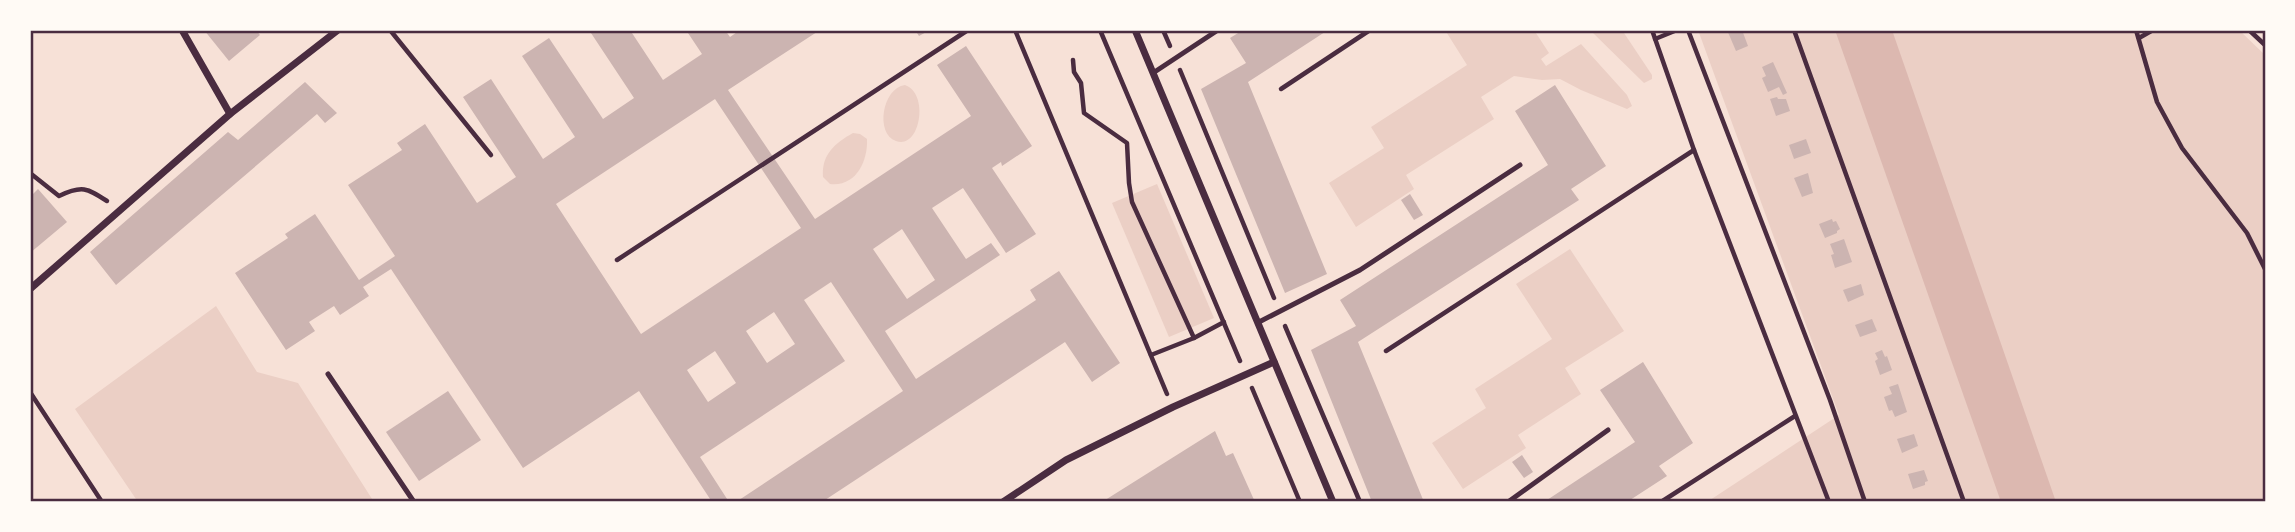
<svg xmlns="http://www.w3.org/2000/svg" width="2295" height="532" font-family="Montserrat,sans-serif">
<rect width="100%" height="100%" fill="#f7e1d7"/>
<g fill="#ebcfc5">
<path d="M1445,30h89l15,23 -8,6 5,7 35,-22 46,51 5,11 -5,3 -46,-19 -21,-11 -18,1 -28,-4 -33,21 13,22 -88,56 8,14 -58,38 -27,-44 55,-35 -13,-21 96,-62z"/>
<path d="M1590,30h32l30,45v4l-8,4z"/>
<path d="M1698,30h541l26,25v447h-558l132,-87z"/>
<path d="M905,85c25,9 15,65 -9,56 -21,-7 -14,-53 9,-56z"/>
<path d="M853,133l7,1 7,5c1,22 -11,48 -37,45l-7,-7c-2,-22 12,-34 30,-44z"/>
<path d="M1157,184l57,134 -45,19 -57,-134z"/>
<path d="M1570,249l54,82 -59,37 16,26 -63,41 8,13 -63,41 -31,-46 54,-35 -11,-19 77,-50 -36,-55z"/>
<path d="M216,306l41,66 41,11 76,119h-236l-63,-93z"/>
</g>
<path fill="#dcb8b0" d="M1835,30h57l164,472h-55z"/>
<g fill="#ccb4b1" fill-rule="evenodd">
<path d="M204,30h52l4,5 -31,26z"/>
<path d="M589,30h41l33,50 39,-26 -16,-24h39l5,7 10,-7h80l-92,60 87,129 156,-103 -34,-51 29,-19 66,100 -30,20 -1,-4 -9,6 44,66 -30,19 -43,-65 -31,20 34,51 25,-16 9,12 -115,76 31,48 120,-79 -6,-10 29,-19 61,92 -28,19 -27,-40 -243,160h-86l167,-111 -72,-109 -27,18 41,61 -145,96 29,45h-17l-73,-111 -116,77 -132,-199 -28,18 6,9 -29,19 -6,-9 -25,16 6,9 -29,19 -51,-77 53,-35 -3,-4 30,-20 44,66 36,-24 -47,-71 54,-35 -5,-7 28,-19 52,79 39,-26 -53,-80 28,-18 52,80 32,-22 -53,-81 27,-18 54,81 31,-21zM715,99l86,129 -160,106 -85,-130zM902,229l33,51 -28,19 -34,-50zM774,312l21,32 -28,19 -21,-32zM715,351l21,32 -28,19 -21,-32z"/>
<path d="M915,30h15l-11,6z"/>
<path d="M1243,30h85l-80,52 79,192 -42,19 -84,-204 45,-26 -16,-25z"/>
<path d="M1727,30h15l6,16 -12,5z"/>
<path d="M1773,62l14,31 -4,2 -4,-8 -11,5 -6,-14 4,-2 -4,-9z"/>
<path d="M305,82l32,31 -12,10 -8,-9 -201,171 -26,-33 138,-120 10,8z"/>
<path d="M1555,85l51,81 -35,23 8,11 -221,142 66,160h-52l-61,-152 45,-24 -16,-26 208,-135 -33,-54z"/>
<path d="M1777,97l1,2h8l4,12 -14,5 -6,-17z"/>
<path d="M1806,139l5,14 -17,6 -5,-14z"/>
<path d="M1808,173l5,20 -11,4 -8,-19z"/>
<path d="M38,189l29,33 -37,31v-56z"/>
<path d="M1410,194l13,21 -9,5 -13,-20z"/>
<path d="M1832,219l1,3 3,-1 4,8 -3,2v2l-12,5 -6,-14z"/>
<path d="M1844,239l8,23 -17,6 -4,-13 3,-1 -4,-10z"/>
<path d="M1861,284l3,11 -16,7 -5,-12z"/>
<path d="M1872,319l5,12 -17,6 -5,-12z"/>
<path d="M1882,350l3,7 2,-1 5,14 -12,5 -5,-14 3,-2 -3,-6z"/>
<path d="M1643,362l50,81 -34,23 8,10 -40,26h-83l91,-60 -35,-52z"/>
<path d="M1898,384l9,28 -12,5 -3,-7 -3,1 -5,-14 8,-3 -3,-7z"/>
<path d="M448,391l33,49 -62,41 -33,-49z"/>
<path d="M1215,431l11,25 7,-3 22,49h-153z"/>
<path d="M1914,434l4,12 -16,7 -5,-14z"/>
<path d="M1522,455l11,17 -9,6 -12,-16z"/>
<path d="M1924,470l4,11 -3,1v3l-12,4 -5,-15z"/>
</g>
<g fill="none" stroke-linecap="round" stroke-linejoin="round">
<g stroke="#4a2c40" stroke-width="4.5">
<path d="M390,30l101,125"/>
<path d="M1015,30l152,364"/>
<path d="M1100,30l140,331"/>
<path d="M1163,30l7,16"/>
<path d="M1652,30l42,120 135,352"/>
<path d="M1688,30l142,370 35,102"/>
<path d="M1794,30l170,472"/>
<path d="M2136,30l21,72 25,46 65,85 18,36"/>
<path d="M2249,30l16,15"/>
<path d="M2139,38l14,-8"/>
<path d="M1655,39l22,-9"/>
<path d="M1073,60l1,12 7,11 3,30 43,30 2,40 3,19 62,136 -43,17"/>
<path d="M1180,70l94,228"/>
<path d="M1281,89l89,-59"/>
<path d="M30,173l29,23c23,-11 28,-8 48,5"/>
<path d="M617,260l351,-230"/>
<path d="M1285,326l75,176"/>
<path d="M1194,338l30,-16"/>
<path d="M1386,351l308,-201"/>
<path d="M1252,388l48,114"/>
<path d="M30,392l72,110"/>
<path d="M1661,502l134,-86"/>
</g>
<g stroke="#4a2c40" stroke-width="5">
<path d="M1153,73l65,-43"/>
<path d="M1259,322l101,-52 160,-105"/>
<path d="M328,374l86,128"/>
<path d="M1508,502l100,-72"/>
</g>
<g stroke="#4a2c40" stroke-width="7">
<path d="M182,30l48,84"/>
<path d="M1135,30l198,472"/>
<path d="M30,289l200,-175 108,-84"/>
<path d="M1003,502l63,-42 107,-53 101,-45"/>
</g>
</g>
<rect width="2295" height="532" fill="none" stroke="#fffaf5" stroke-width="63"/>
<rect x="32" y="32" width="2232" height="468" fill="none" stroke="#4a2c40" stroke-width="2.5"/>
</svg>
